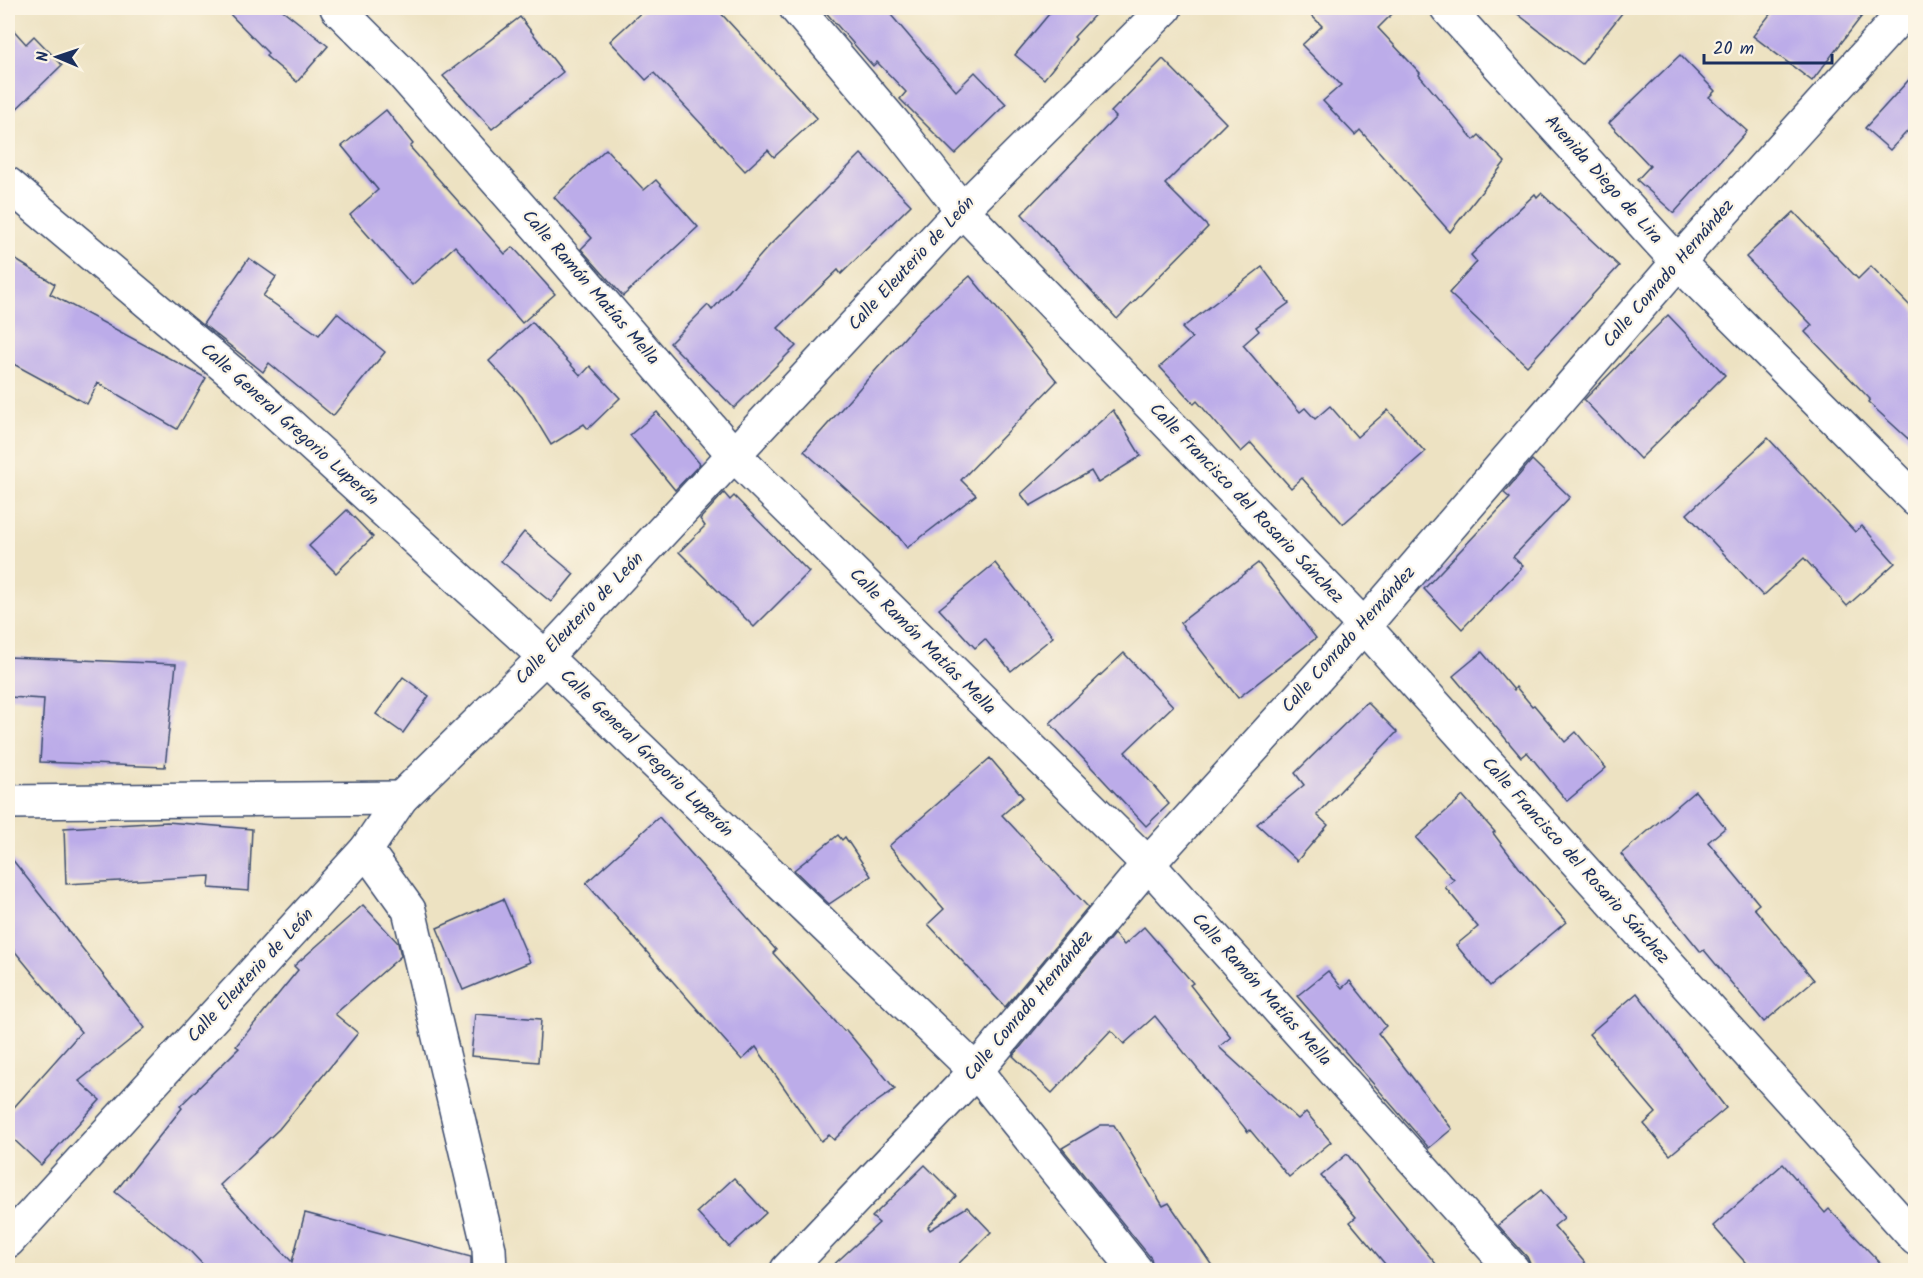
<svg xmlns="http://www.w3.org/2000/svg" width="1923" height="1278" font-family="Kalam,sans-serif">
<rect width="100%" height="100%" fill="#fcf5e5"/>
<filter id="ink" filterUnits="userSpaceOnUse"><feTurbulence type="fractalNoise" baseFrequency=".0167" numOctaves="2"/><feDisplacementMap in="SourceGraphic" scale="12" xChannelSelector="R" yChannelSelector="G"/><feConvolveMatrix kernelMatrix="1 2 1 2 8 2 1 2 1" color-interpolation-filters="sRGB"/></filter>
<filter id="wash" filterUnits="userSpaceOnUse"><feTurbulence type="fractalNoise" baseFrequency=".008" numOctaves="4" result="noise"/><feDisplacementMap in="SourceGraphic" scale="24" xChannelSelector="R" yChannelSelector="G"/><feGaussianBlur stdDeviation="1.35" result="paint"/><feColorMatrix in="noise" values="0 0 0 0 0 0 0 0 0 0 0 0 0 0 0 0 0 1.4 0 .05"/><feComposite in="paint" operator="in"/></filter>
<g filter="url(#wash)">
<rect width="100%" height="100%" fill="#ede2c2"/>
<g id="blocks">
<g fill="#bcace9">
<path d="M224,8h56l48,38 -31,36 -31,-26 2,-3z"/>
<path d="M646,8h70l101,110 -43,39 -6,-7 -23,21 -91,-98 -8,7 -36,-39z"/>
<path d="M822,8h63l71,83 19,-19 31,32 -51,50 -55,-55 6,-7 -29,-30 -4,4z"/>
<path d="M1054,8h47l-27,29 2,2 -32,40 -29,-24z"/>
<path d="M1304,8h94l-20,20 42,45 -1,2 55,65 5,-5 26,27 -55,70 -90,-102 -5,5 -32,-34 18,-16 -39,-40 20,-19z"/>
<path d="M1510,8h116l-44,56z"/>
<path d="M1775,8h93l-56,73 -59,-45z"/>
<path d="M520,17l43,55 -71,57 -49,-53z"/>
<path d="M8,24l18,20 8,-8 28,29 -54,52z"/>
<path d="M1680,55l35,36 -6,6 38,34 -73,82 -37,-33 13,-14 -41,-43z"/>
<path d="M1163,59l63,64 -61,61 43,43 -91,92 -95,-105 94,-97 -5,-5z"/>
<path d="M1916,72v50l-26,28 -25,-22z"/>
<path d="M386,110l27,34 -3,3 95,107 8,-7 42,47 -33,29 -67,-77 -43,39 -62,-70 28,-25 -36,-44z"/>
<path d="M606,149l38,41 12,-10 42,47 -75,69 -42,-47 11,-11 -38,-41z"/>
<path d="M861,154l50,51 -70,69 -3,-4 -60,58 18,18 -62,62 -64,-65 38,-38 4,5 57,-64z"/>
<path d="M1541,193l78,73 -92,100 -78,-73 28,-31 -6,-7 64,-61 2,3z"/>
<path d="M1794,212l64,67 13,-13 45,46v134l-48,-44 2,-3 -65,-67 7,-7 -66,-68z"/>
<path d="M8,255l47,29 -5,10 156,84 -29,51 -79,-46 -11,21 -79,-43z"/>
<path d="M249,258l27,19 -13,19 56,39 18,-22 48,39 -52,64 -64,-53 -6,9 -60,-48z"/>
<path d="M1262,267l27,36 -33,24 3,4 -16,14 57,67 5,-4 10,11 15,-13 27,31 31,-27 37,42 -82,72 -41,-46 -11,10 -40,-45 -10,9 -44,-51 -3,3 -34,-37 32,-29 -10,-10z"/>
<path d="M970,276l87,105 -96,99 15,15 -69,53 -9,-12 -94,-85 117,-132z"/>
<path d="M1668,315l57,60 -85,84 -56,-59z"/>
<path d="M532,322l49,54 9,-10 30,32 -32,31 -4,-5 -33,21 -29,-48 -33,-36z"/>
<path d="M1113,410l28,46 -43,27 -7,-12 -61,35 -9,-12z"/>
<path d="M657,412l43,52 -25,26 -45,-55z"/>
<path d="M1768,438l87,94 7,-6 33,37 -48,43 -43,-48 -41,38 -76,-82z"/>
<path d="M1532,460l38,37 -57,60 10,9 -61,63 -38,-40 86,-91 -6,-5z"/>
<path d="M724,493l6,7 4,-4 75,76 -55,55 -75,-75 26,-26 -5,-7z"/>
<path d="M347,510l26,27 -37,36 -27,-27z"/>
<path d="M524,532l50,42 -23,28 -50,-41z"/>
<path d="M995,563l58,74 -42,34 -26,-32 -10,9 -36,-39z"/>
<path d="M1258,563l58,75 -78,60 -58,-75z"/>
<path d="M1482,652l32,38 2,-3 16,19 2,-1 31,37 11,-10 30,36 -39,33 -40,-49 -6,5 -68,-81z"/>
<path d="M1124,653l49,53 -48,46 44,52 -23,22 -96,-103z"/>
<path d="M8,657l168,7 -11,103 -125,-5 4,-63 -36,-2z"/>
<path d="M403,677l26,19 -26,37 -27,-19z"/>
<path d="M1367,702l30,30 -80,83 11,10 -31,36 -40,-37 47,-39 -9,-12z"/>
<path d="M990,758l33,39 -21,18 86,92 -83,100 -77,-83 16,-15 -55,-63z"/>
<path d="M1695,791l30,37 -17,14 51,62 -5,4 60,72 -50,42 -60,-72 -3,2 -80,-98z"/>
<path d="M1463,796l32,36 -2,1 28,37 45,52 -76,64 -34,-41 22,-18 -33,-40 9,-7 -38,-42z"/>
<path d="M659,817l117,133 -3,3 71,78 2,-1 49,59 -33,23 -28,28 -5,-5 -8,6 -65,-94 -14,13 -156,-177z"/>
<path d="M167,822l85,7 -3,62 -40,-3 1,-12 -144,8 -2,-56z"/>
<path d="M838,835l4,5 3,-3 26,39 -42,28 -35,-34z"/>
<path d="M8,854l137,174 -66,53 21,19 -59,65 -33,-31v-20l73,-82 -73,-89z"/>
<path d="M503,899l27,63 -67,28 -26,-62z"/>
<path d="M363,905l35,38 3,13 -66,58 23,19 -79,96 -59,56 72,77 13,-49 166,44v13h-263l-18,-19 -75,-59 67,-84 -2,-2 59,-58 -3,-2 62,-76 -4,-4z"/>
<path d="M1144,927l49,56 -3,2 41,52 -12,10 79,72 8,-7 25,30 -42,35 -39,-47 -2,2 -93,-116 -31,28 -13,-14 -59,63 -39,-37 101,-122 10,11z"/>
<path d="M1328,971l14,17 8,-7 36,45 -8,7 74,96 -23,19 -132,-152z"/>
<path d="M1637,993l89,115 -56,47 -26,-31 12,-11 -67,-79z"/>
<path d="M475,1014l66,5 -3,43 -67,-6z"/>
<path d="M1101,1125h13l49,81 6,-3 46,67h-61l-3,-12 -89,-110z"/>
<path d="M1347,1154l23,30 71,86h-51l-40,-48 6,-5 -35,-41z"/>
<path d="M1783,1164l42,49 4,-4 58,61h-135l-39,-44z"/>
<path d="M925,1165l31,31 -28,31 2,3 37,-23 24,25 -39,38h-124l51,-47 -7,-6z"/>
<path d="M734,1178l32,35 -37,34 -32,-35z"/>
<path d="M1541,1190l23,28 -10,8 37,44h-58l-6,-13 -29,-32z"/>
</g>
</g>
</g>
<g filter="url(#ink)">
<use href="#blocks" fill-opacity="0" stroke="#3a4a6d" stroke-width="1.5"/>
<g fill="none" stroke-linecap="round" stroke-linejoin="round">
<g stroke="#3a4a6d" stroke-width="36">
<g id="street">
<path d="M337,8l63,63 136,154 198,230 414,409 365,406"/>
<path d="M796,8l101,119 65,83 402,416 552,613"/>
<path d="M1447,8l231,254 238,238"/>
<path d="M8,184l229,193 308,280 431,414 160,199"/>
<path d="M8,802l393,-4"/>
<path d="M366,850l43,60 80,339 1,21"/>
<path d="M8,1241l358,-391 35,-52 144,-141 417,-447 203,-202"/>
<path d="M787,1270l189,-199 172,-207 216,-238 314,-364 230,-254"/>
</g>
</g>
<use href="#street" stroke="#fff" stroke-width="33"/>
</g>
</g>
<g text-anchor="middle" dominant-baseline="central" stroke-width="4.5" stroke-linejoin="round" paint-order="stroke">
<g font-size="18" fill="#1b2f5e" stroke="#fcf5e5">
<text transform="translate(1603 180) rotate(48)">Avenida Diego de Lira</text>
<text transform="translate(912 264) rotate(-47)">Calle Eleuterio de León</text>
<text transform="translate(1669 274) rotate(-49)">Calle Conrado Hernández</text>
<text transform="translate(590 288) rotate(49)">Calle Ramón Matías Mella</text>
<text transform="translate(289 425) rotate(42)">Calle General Gregorio Luperón</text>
<text transform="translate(1246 504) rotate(46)">Calle Francisco del Rosario Sánchez</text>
<text transform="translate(580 619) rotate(-46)">Calle Eleuterio de León</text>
<text transform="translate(1349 640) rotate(-48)">Calle Conrado Hernández</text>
<text transform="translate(922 642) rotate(45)">Calle Ramón Matías Mella</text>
<text transform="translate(646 754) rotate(44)">Calle General Gregorio Luperón</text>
<text transform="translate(1575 861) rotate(48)">Calle Francisco del Rosario Sánchez</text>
<text transform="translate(251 976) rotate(-47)">Calle Eleuterio de León</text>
<text transform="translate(1261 990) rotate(48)">Calle Ramón Matías Mella</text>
<text transform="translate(1029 1006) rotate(-50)">Calle Conrado Hernández</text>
</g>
</g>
<rect width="1923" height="1278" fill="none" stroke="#fcf5e5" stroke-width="30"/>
<g transform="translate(57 57) rotate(272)" stroke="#fcf5e5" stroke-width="4.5" paint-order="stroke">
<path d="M0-4.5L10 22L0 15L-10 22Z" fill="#1b2f5e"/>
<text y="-9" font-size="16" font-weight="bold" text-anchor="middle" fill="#1b2f5e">N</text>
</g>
<path d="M1704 54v9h128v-9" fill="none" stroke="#1b2f5e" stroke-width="3"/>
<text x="1713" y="54" font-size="18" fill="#1b2f5e" stroke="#fcf5e5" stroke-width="4.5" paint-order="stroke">20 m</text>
</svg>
